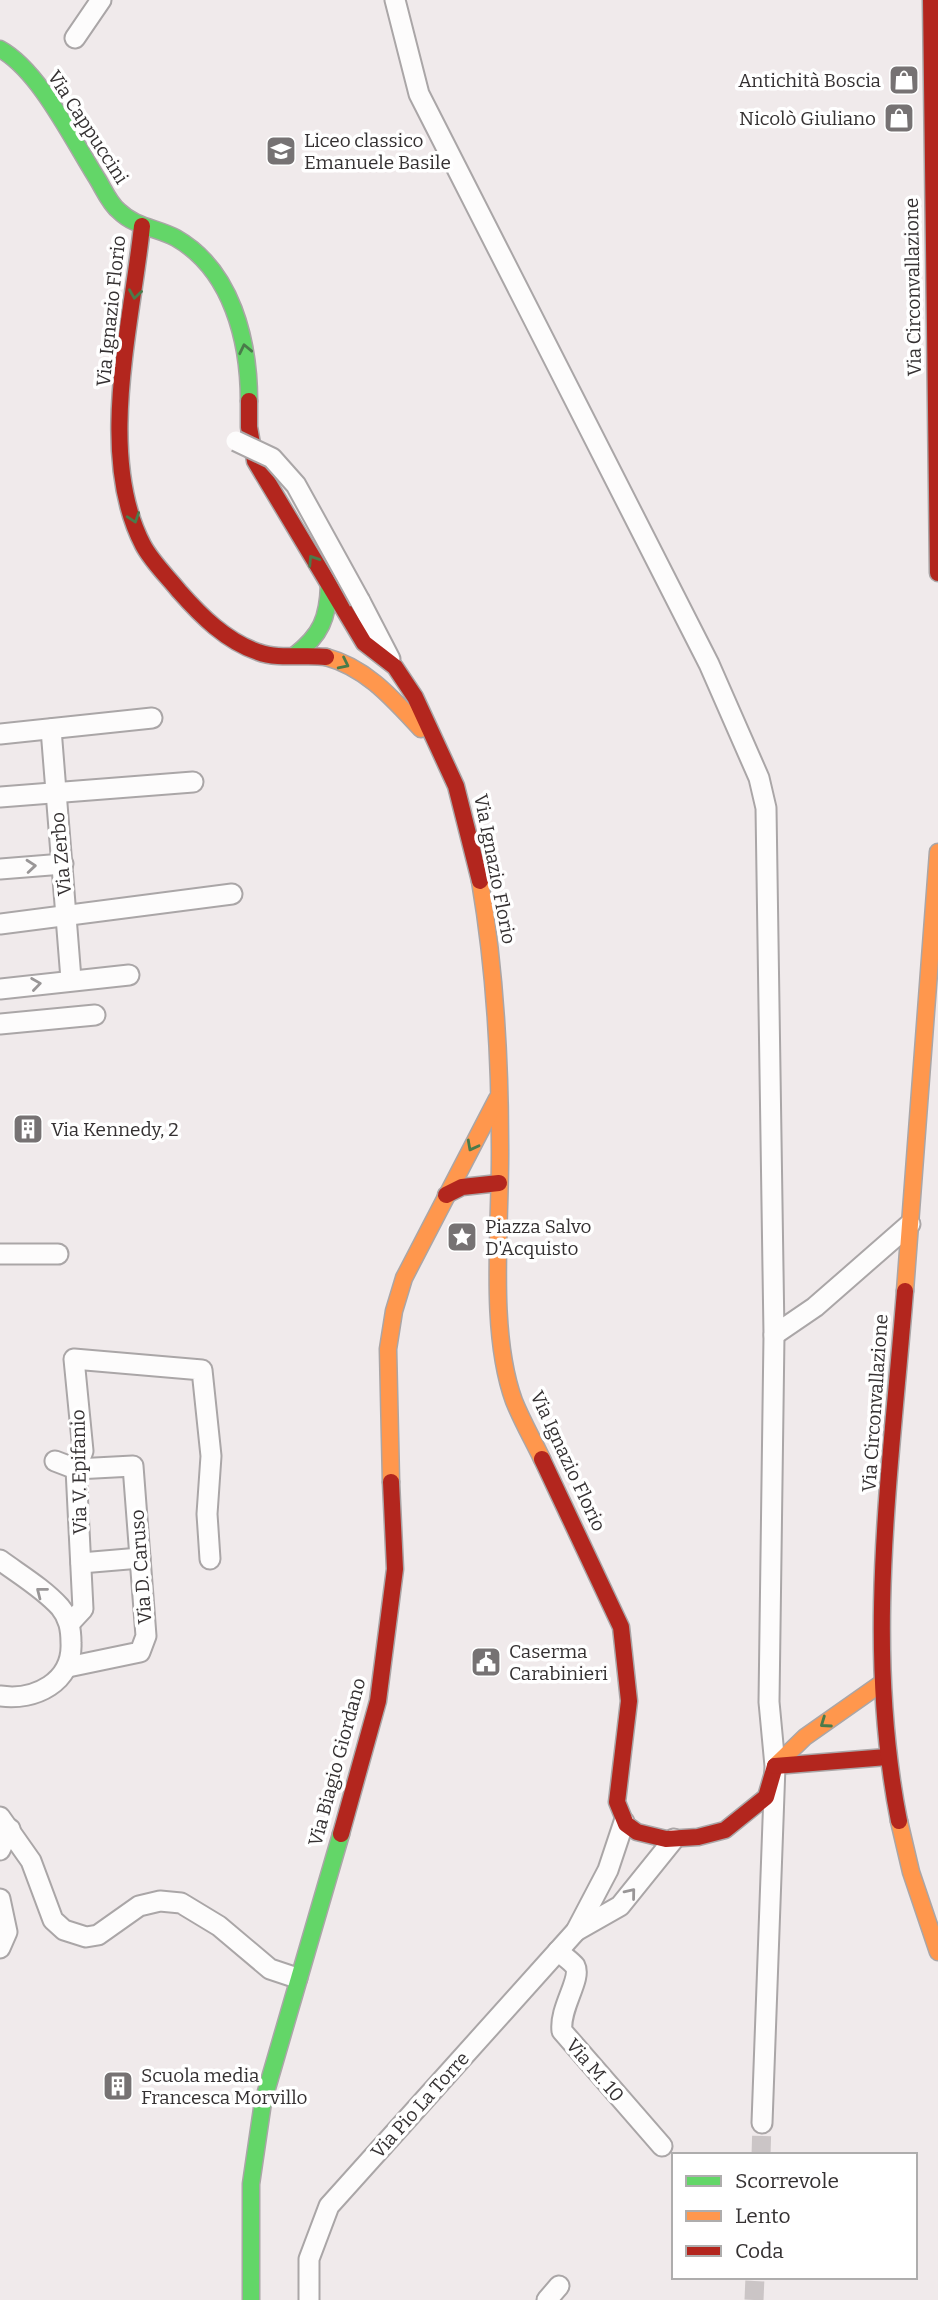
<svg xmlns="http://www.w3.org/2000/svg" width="938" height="2300" font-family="Bitter,serif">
<rect width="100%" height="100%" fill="#f0eaeb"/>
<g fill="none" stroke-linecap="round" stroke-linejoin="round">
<g stroke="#cbc5c6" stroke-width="19" stroke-dasharray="19 10" stroke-linecap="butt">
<path d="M761,2155l1,-32"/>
<path d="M754,2300l1,-23"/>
</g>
<g stroke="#aaa6a7" stroke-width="23">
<g id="street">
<path d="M395,0l24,94 290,570 50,114 7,30 8,527 -5,367 6,64 -13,357"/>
<path d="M75,38l26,-38"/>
<path d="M360,601l30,58"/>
<path d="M51,729l20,250"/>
<path d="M0,734l152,-16"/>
<path d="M0,797l193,-15"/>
<path d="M0,869l63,-5"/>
<path d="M0,924l232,-30"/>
<path d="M0,989l129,-14"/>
<path d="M0,1024l95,-9"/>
<path d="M0,1254h58"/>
<path d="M774,1335l41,-28 95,-83"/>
<path d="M55,1461l21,8 57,-3 13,170 -6,16 -72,15"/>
<path d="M0,1560c19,14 44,29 60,47 9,11 11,22 11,36 2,39 -36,58 -71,53"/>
<path d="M81,1563l59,-5"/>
<path d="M70,1623l13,-14 -7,-140 7,-18 -9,-92 128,11 9,86 -4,58 3,45"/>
<path d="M0,1817l31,44 22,59 11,10 22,7 12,-2 41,-29 21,-5 21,2 38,23 51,43 27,9"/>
<path d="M0,1850l10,-21"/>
<path d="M0,1899l7,33 -7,16"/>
<path d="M576,1931l44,-25 54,-67"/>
<path d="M558,1951c4,4 13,10 17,15 7,13 -16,42 -13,65l100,115"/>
<path d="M309,2300v-41l20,-53 247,-275 32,-61 16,-48"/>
<path d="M547,2300l12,-14"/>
</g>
</g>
<g stroke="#aaa6a7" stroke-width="19">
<g id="fast">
<path d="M0,49c40,22 73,92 98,131 6,10 12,24 21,31 16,16 39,17 57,27 56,32 73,103 73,163"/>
<path d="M295,655c26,-20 33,-37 34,-70"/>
<path d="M251,2300v-116l12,-82 78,-268"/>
</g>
</g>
<g stroke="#aaa6a7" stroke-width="19">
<g id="slow">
<path d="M326,657c41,11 67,42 95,72"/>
<path d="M480,881c15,88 20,176 20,265 1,77 -12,184 14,255 8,20 19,39 28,58"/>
<path d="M905,1291l33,-439"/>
<path d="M391,1482l-3,-133 6,-38 10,-33 93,-179"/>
<path d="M775,1766l30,-29 74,-52"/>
<path d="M899,1821l12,51 27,80"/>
</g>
</g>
<g stroke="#aaa6a7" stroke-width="19">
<g id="jam">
<path d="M931,0l7,573"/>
<path d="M142,226c-10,97 -46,229 1,319 9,17 24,31 36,46 22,25 47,50 79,61 21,8 46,2 68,5"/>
<path d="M249,401v26l6,34 109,182 31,24 20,30 41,89 24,95"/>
<path d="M446,1195l16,-8 37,-4"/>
<path d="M542,1459l79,168 8,74 -12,101 9,22 11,8 29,7 32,-2 27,-7 41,-33 9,-31"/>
<path d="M775,1766l112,-9"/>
<path d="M899,1821c-35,-175 -8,-353 6,-530"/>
<path d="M341,1834l37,-133 17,-132 -4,-87"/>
</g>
</g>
<use href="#street" stroke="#fdfcfc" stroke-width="19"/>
<use href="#fast" stroke="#63d668" stroke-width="16"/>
<use href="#slow" stroke="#ff974d" stroke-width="16"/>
<use href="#jam" stroke="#b3261e" stroke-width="16"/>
<g stroke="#aaa6a7" stroke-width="23" stroke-linecap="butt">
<path id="street-bridge" d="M236,441l36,17 24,27 64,116"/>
</g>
<use href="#street-bridge" stroke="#fdfcfc" stroke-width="19"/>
</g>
<defs><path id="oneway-chevron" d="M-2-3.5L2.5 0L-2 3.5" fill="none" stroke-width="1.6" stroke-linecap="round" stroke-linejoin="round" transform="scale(1.75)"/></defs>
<g stroke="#4a7b4a">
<use href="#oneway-chevron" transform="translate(135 294) rotate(98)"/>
<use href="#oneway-chevron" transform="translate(245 349) rotate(-102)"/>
<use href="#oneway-chevron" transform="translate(134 518) rotate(71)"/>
<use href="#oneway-chevron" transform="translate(313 560) rotate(-123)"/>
<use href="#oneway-chevron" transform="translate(344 664) rotate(26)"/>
<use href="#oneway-chevron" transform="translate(472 1146) rotate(118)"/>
<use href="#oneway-chevron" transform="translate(825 1723) rotate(145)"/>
</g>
<g stroke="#999697">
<use href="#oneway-chevron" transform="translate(31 866) rotate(-5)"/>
<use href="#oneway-chevron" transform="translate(36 984) rotate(-8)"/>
<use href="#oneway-chevron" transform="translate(41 1592) rotate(-142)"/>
<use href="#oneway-chevron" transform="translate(631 1893) rotate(-51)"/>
</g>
<defs>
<g id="shop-square" transform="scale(1.575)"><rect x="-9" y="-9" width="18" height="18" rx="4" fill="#767273" stroke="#fff"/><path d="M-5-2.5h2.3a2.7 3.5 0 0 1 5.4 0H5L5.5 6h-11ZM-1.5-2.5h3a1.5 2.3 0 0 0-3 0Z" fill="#fff"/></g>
<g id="school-square" transform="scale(1.575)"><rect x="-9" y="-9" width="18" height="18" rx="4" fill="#767273" stroke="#fff"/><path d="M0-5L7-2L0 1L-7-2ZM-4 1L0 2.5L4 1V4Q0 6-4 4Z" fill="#fff"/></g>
<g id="building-square" transform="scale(1.575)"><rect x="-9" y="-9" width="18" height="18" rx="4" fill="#767273" stroke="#fff"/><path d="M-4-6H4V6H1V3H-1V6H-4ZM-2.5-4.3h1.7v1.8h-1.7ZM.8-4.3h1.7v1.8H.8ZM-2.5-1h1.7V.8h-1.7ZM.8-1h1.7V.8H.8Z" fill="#fff"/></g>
<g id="sight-square" transform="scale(1.575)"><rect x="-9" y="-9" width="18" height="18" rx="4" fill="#767273" stroke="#fff"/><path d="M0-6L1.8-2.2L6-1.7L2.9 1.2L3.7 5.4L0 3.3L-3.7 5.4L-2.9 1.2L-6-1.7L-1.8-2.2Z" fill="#fff"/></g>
<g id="civic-square" transform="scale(1.575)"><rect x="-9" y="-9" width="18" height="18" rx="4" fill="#767273" stroke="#fff"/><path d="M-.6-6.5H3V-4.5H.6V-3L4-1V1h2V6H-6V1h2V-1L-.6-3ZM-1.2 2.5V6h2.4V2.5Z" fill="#fff"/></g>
</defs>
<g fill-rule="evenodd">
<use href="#shop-square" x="904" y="80"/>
<use href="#shop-square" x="899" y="118"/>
<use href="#school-square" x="281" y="151"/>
<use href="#building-square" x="28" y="1129"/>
<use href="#sight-square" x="462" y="1237"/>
<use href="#civic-square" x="486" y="1662"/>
<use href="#building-square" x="118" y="2086"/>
</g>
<g text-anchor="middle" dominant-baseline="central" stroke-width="7" stroke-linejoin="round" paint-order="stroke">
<g font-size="19" fill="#353132" stroke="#fff" text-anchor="start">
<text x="881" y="80" text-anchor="end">Antichità Boscia</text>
<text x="876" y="118" text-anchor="end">Nicolò Giuliano</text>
<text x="304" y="140">Liceo classico<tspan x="304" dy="22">Emanuele Basile</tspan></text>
<text x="51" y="1129">Via Kennedy, 2</text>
<text x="485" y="1226">Piazza Salvo<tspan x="485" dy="22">D'Acquisto</tspan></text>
<text x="509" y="1651">Caserma<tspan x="509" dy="22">Carabinieri</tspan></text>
<text x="141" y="2075">Scuola media<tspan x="141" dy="22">Francesca Morvillo</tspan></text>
</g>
<g font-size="19" fill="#353132" stroke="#fff">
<text transform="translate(88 127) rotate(57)">Via Cappuccini</text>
<text transform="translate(913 287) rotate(-91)">Via Circonvallazione</text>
<text transform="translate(111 311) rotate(-84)">Via Ignazio Florio</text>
<text transform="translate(61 854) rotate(-95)">Via Zerbo</text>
<text transform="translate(495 869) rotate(79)">Via Ignazio Florio</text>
<text transform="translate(875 1403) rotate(-86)">Via Circonvallazione</text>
<text transform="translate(568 1461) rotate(65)">Via Ignazio Florio</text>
<text transform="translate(79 1472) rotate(-91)">Via V. Epifanio</text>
<text transform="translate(141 1567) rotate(-94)">Via D. Caruso</text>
<text transform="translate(337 1762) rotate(-75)">Via Biagio Giordano</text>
<text transform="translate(595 2070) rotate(49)">Via M. 10</text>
<text transform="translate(420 2105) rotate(-48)">Via Pio La Torre</text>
</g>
</g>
<rect x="672" y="2153" width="245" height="126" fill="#ffffff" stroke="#aeadad" stroke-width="2"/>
<rect x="686" y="2176" width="35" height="10" fill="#63d668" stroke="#aeadad" stroke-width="2"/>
<text x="735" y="2188" font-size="21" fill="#353132">Scorrevole</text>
<rect x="686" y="2211" width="35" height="10" fill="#ff974d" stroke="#aeadad" stroke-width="2"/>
<text x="735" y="2223" font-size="21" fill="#353132">Lento</text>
<rect x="686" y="2246" width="35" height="10" fill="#b3261e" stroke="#aeadad" stroke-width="2"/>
<text x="735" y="2258" font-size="21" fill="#353132">Coda</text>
</svg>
